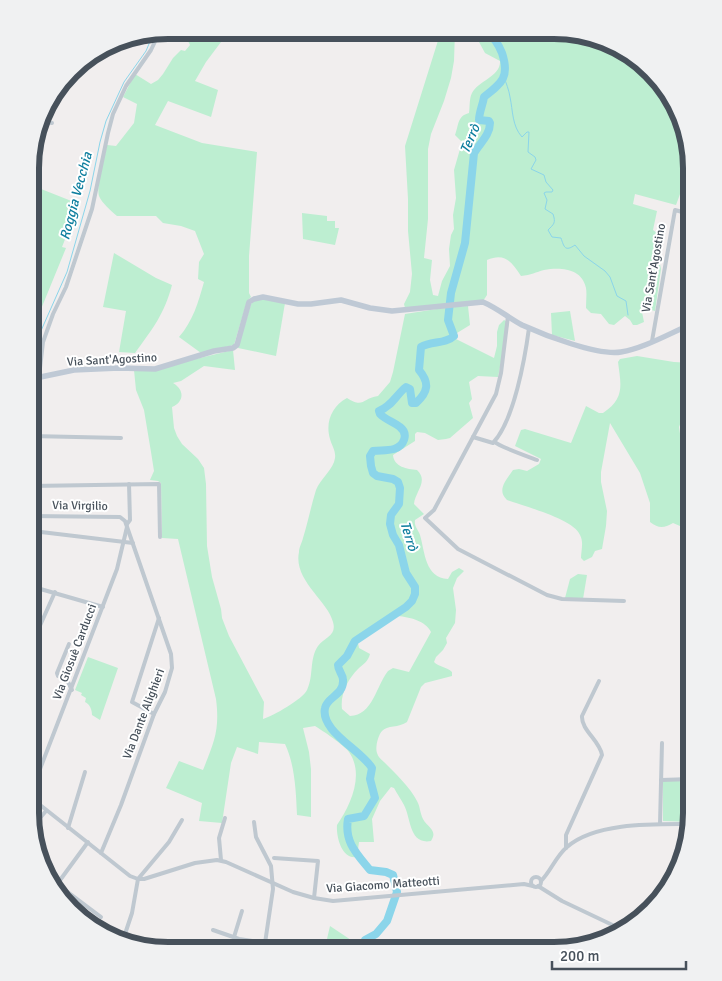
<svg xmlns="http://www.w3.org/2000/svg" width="722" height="981" font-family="Signika,sans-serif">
<rect width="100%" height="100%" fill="#f1eeee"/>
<g fill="#bdeed1" fill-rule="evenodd">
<path d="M166,30h55v12l-15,20 -11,19 23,9 -7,27 -43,-16 -13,24 47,18 55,9 -8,104v37l2,4 -4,4 -13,44 -33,8 -22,-16c14,-16 19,-34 25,-55l-6,-3 1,-17 5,-8 -9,-23 -14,-5 -18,-3 -7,-7h-39c-6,-5 -15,-13 -18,-20 -3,-9 6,-41 8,-51l9,1 18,-23 3,-19 -14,-7 12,-23 16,10 7,-4 5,-6 10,-16 8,-8 4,1 5,-6 -2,-4z"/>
<path d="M441,31h14l-1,30 -3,17 -7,23 -13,33 -3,15v70l-4,39 8,2 -2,20 3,15 5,1 4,-15 8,-15 -1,-17 2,-14 3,-6 -1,-14 3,-17 -2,-28 8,-28 -7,-7c4,-10 2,-19 14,-22 1,-6 0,-14 3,-20 6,-12 29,-17 28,-32l-15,-8 -12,-22h100l65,27 40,49 14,60v22l-9,-3 -7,19 -41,-11 -2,10 24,7 -4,19 4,3 -1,13 5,23 -6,42 -14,-4 3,15 -7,3h-4l-3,-5 -5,-4 -11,9 -5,-1 -8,-10 -10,-1 -5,-5c0,-7 1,-14 0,-20 -4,-20 -26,-21 -42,-18 -8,2 -13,5 -23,6 -9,-14 -16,-24 -34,-16v35l-4,6 -78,7 -1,-4 6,-12 2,-18 -4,-43v-32l-3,-53z"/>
<path d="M31,185l48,19 -17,43 4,1 -27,66 -8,-4z"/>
<path d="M302,213l25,3v5h8v7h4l-4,17 -32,-6z"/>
<path d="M114,253l42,25 16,7c-8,30 -19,43 -37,68l-16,-1 7,-41 -23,-4z"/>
<path d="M261,299l24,4 -9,53 -38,-8 13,-44 3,-4z"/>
<path d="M468,306l2,19 -13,8 -1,6 38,19 3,-12v-14l2,-7 5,-5 5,3 -11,54 -20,-1 -9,6 3,17 -3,4 4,15 -23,20 -4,1 -8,1 -13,-7 -8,-1 -2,2v7l-22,14c1,12 14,14 24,15 12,11 -2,22 -3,34l10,10 -9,6c-1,7 3,9 5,15 5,17 5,43 28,44l4,-7 7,-4 5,3 -7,7 -4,10 3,22 -1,13 -9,15 1,5 -4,7 -7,7 -2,5c5,5 13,5 18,10v4l-27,7 -4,4 -14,35c-8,6 -20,3 -25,9 -4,4 -7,17 -5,22 1,4 4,6 7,9 11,11 26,25 33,39 3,5 3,12 6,18 5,9 15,11 8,22 -22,4 -20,-23 -27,-36 -3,-6 -7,-11 -10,-17l-3,-1 -11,14 -8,18 2,23h-15l-2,15c-15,3 -21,-20 -20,-32 13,-19 28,-50 12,-73 -5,-7 -26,-21 -34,-26l-12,2 6,24 2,17v48l-14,-2c-1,-23 -2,-50 -12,-71l-26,-2 -1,12 -21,-7 -6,16 -9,60 -23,-2 3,-18 -36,-15 13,-27 24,9c11,-28 17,-40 13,-71l-38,-160 -16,-1 -1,-55 -3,-2 -8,-1 4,-9 -3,-19 -7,-42 -8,-20 -2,-20 12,1 87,-21 2,20 -31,-4 -23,15 -8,2c12,7 11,19 -1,24l2,21 3,8 5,8 16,15 6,9 2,16 1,62 5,31 9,32 1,9 7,18 35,66 -1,17c10,-3 40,-20 44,-29 7,-14 2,-31 11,-44 7,-9 19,-10 15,-24 -5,-21 -40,-42 -34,-70 0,-5 3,-9 4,-14 5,-16 8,-32 13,-48 4,-11 18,-21 19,-32 1,-7 -3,-12 -5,-19 -5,-17 2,-33 17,-41 17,11 15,0 31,-2l12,-14 3,-10 12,-58 38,-6zM398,616c11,1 28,5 33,16l-22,40 -16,-4 -5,3c-12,15 -15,44 -38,45l-8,-7c-2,-15 6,-30 16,-40 5,-5 10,-7 12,-15l-11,-6 -1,-5 32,-24z"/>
<path d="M570,311l5,30 -23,-6 -1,-22z"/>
<path d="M637,356l37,6 18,1v55l-11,4 -2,5 9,60 4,9v103l-4,-1 -6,-68 -2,-4 -7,-3c-9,5 -14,6 -23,-1v-19l-10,-30 -30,-50 -9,49v10l6,29 -1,15 -4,23 -7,2 -3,6 -8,4 -3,-3c0,-7 3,-16 -1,-23 -6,-16 -57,-29 -73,-35 -11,-10 0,-21 6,-30l6,-1 8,2 12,-7 2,-5 -26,-13 6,-16 4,-1 46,14 15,-37 13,7h4c22,-15 18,-28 15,-51l2,-3z"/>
<path d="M578,574l9,1 -4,24 -18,-1 5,-19z"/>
<path d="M88,657l30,11 -18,52 -8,-5c0,-5 -2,-11 -7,-13l1,-4 -5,-3 1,-2 -7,-3z"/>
<path d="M692,777v45l-29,-1v-42z"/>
<path d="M330,926l33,22 1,2h-43v-11h6z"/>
</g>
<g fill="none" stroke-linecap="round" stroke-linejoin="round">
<g stroke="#8bd5ea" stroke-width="1">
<path d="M504,77c2,6 5,13 6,20 3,14 2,29 12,40l5,-5h2l-1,20 7,5 1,3 -5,9 13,6 2,7 7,8 -1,2h-6l-2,1 3,7 -2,9 8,5c3,9 1,10 -5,16l4,7 9,1c3,9 4,14 14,7l9,11 21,15 5,6 7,19 9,5 2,14"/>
<path d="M31,371l4,-6 5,-32 27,-61 23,-81 10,-49 6,-21 18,-39 22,-31 8,-19"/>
</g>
<path stroke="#8bd5ea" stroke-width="8" d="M362,950l3,-10 11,-6 11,-13 10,-29 -4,-17 -7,-3 -16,-2c-13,-16 -26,-28 -22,-51l16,-3 11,-18 -5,-19 2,-11c-11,-18 -52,-37 -47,-60 2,-11 19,-13 18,-28 0,-6 -5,-9 -5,-15l9,-9 8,-15 51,-34 6,-6 3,-7v-7l-9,-14 -7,-28 -6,-10 -3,-11 1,-9 8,-11 1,-16 -2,-6 -5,-3 -16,-3 -4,-3 -2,-7 -1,-10 3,-5c7,-1 14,0 21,-2 10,-3 15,-15 6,-22 -6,-5 -14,-7 -20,-13l-1,-3c13,-5 17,-16 27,-24l4,2 2,14h4c12,-11 14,-20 3,-33l2,-23c10,-6 25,-3 33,-11l-6,-16 3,-27 14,-50 9,-90c6,-10 16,-18 16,-30l-1,-2 -10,-1c0,-7 4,-16 5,-23 18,-14 26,-20 18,-44 -4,-10 -8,-15 -16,-22"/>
<g stroke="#bfc8d0" stroke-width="4">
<path d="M41,121l11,2"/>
<path d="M508,316l-7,57 -5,21 -62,116 -9,8 33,31 89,46 15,4 62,2"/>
<path d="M652,341l23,-131 11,3"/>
<path d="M39,377l4,-35 10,-28 13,-27 26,-78 16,-76 5,-19 13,-28 25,-36 9,-19"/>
<path d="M31,436l90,2"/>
<path d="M473,437l20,6c21,-22 32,-85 36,-115"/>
<path d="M495,442c3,4 34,15 42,18"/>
<path d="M31,486l128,-2 1,53"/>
<path d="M36,486l2,47"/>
<path d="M31,516l89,1 5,4 46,133 1,14 -7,24 -11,22 -33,91 -20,48"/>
<path d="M127,524l3,-4 -1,-36"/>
<path d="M31,537l10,-5 92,11"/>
<path d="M30,586l73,21"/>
<path d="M69,644l-12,29 1,3 9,4 5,10"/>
<path d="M30,648l25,-56"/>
<path d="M154,714l-22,-12 27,-84"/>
<path d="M30,724l8,-14"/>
<path d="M661,780l31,-1"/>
<path d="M30,795l87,-226 10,-42"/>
<path d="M30,797l100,79 8,3h6l51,-16 22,-3 9,2 67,30 21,6 19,3 191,-17 9,2"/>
<path d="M254,822l2,15 15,29 2,23 -9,61"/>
<path d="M660,824l2,-81"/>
<path d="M33,826l13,-15"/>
<path d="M68,828l17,-56"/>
<path d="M566,848v-13l36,-80c-2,-14 -21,-25 -20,-39l17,-35"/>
<path d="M274,858l44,3 -4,37"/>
<path d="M221,860l-2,-22 6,-20"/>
<circle cx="536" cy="882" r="5"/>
<path d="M541,881c10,-10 15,-25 26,-34 28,-25 88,-23 124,-23"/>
<path d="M57,884l44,33"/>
<path d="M538,886l24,15 61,29"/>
<path d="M55,887l33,-45"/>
<path d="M213,930l26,9 27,4"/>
<path d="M234,937l8,-26"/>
<path d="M123,940l9,-27 6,-34 31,-37 13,-22"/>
</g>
<path stroke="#bfc9d5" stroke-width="5.5" d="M31,379l43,-9 45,-2 36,1 59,-18 19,-3 4,-3 12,-43 5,-3 9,-2 35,7h13l30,-4 29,8 22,3 91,-9c14,6 26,16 39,23 22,10 76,31 99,27 24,-4 49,-19 71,-28"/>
</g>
<g text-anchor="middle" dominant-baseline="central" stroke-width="4" stroke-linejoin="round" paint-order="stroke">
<g font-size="12" fill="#47515b" stroke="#fff">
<text transform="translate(654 268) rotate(-80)">Via Sant'Agostino</text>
<text transform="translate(112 360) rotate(-3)">Via Sant'Agostino</text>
<text transform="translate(80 506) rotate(1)">Via Virgilio</text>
<text transform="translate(75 652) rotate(-69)">Via Giosuè Carducci</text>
<text transform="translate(144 714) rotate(-69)">Via Dante Alighieri</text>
<text transform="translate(383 885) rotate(-4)">Via Giacomo Matteotti</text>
</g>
<g font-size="14" font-style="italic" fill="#0f7f9f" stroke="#fff">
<text transform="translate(470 139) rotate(-67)">Terrò</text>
<text transform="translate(76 196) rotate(-75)">Roggia Vecchia</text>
<text transform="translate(409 536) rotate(73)">Terrò</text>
</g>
</g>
<path d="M0 0H722V981H0ZM168 39H554A129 129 0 0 1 683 168V813A129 129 0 0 1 554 942H168A129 129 0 0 1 39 813V168A129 129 0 0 1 168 39Z" fill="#f0f1f2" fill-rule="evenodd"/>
<path fill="none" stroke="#47515b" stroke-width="6" d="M168 39H554A129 129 0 0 1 683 168V813A129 129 0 0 1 554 942H168A129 129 0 0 1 39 813V168A129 129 0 0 1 168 39Z"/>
<path d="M552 961v8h134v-8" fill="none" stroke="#47515b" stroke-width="2.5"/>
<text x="560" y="961" font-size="15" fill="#47515b" stroke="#ffffff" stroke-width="4" paint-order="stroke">200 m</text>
</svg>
